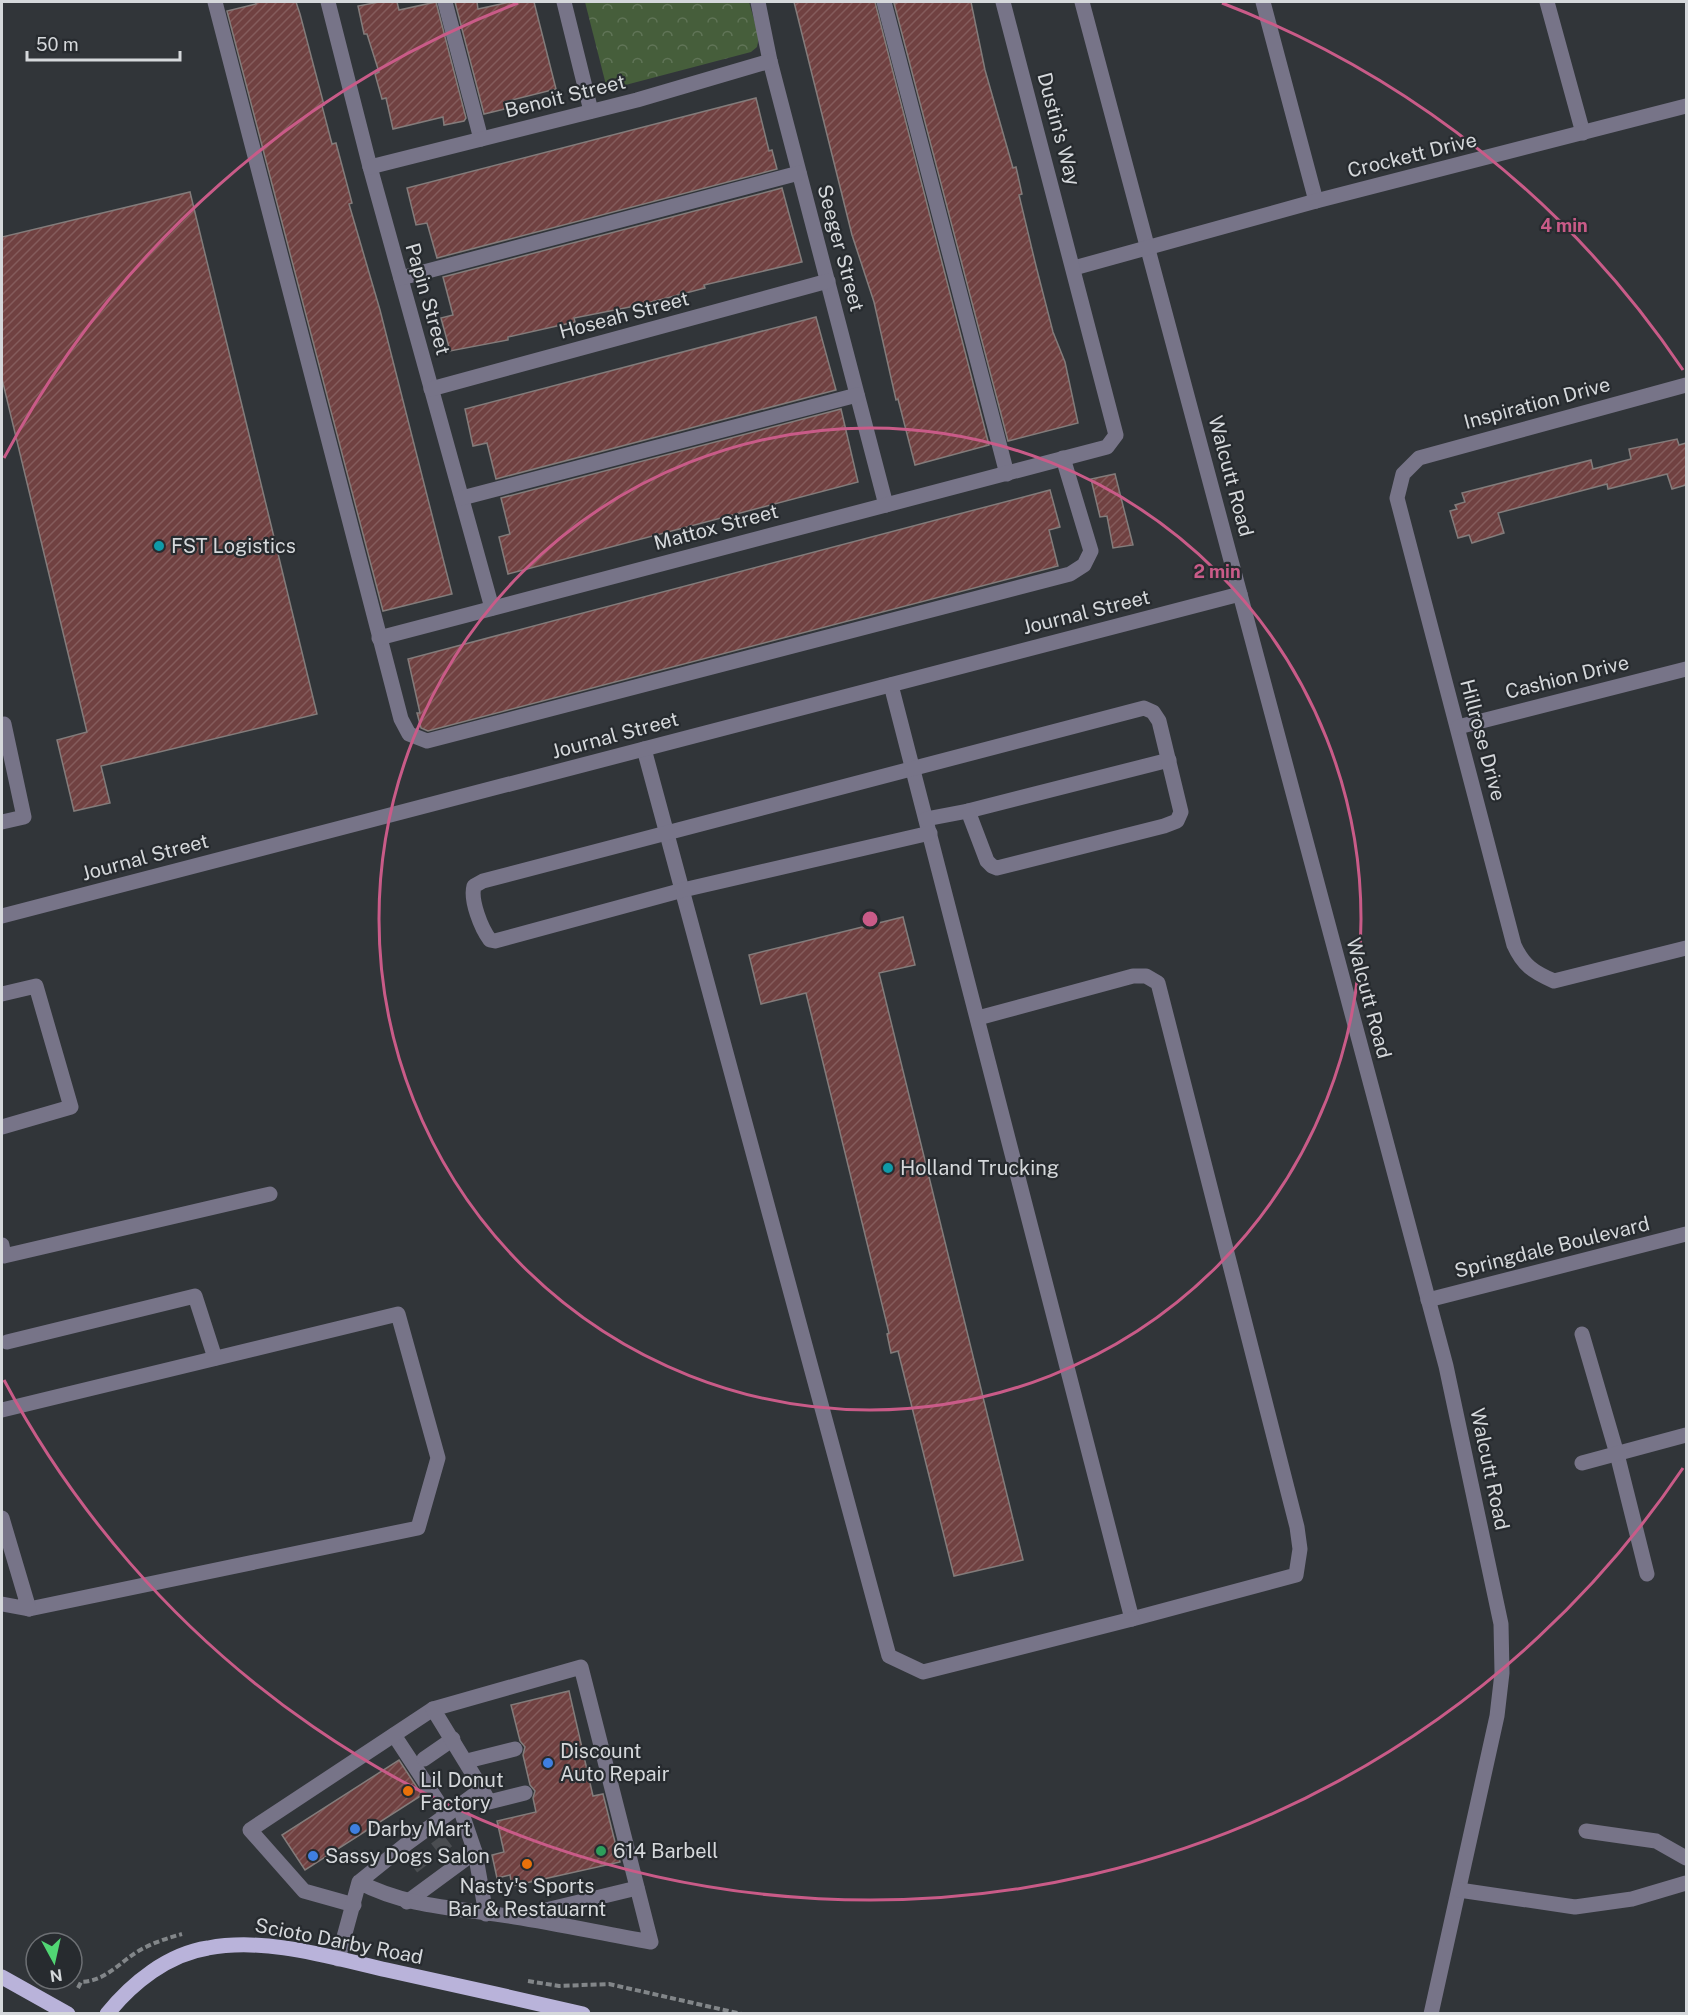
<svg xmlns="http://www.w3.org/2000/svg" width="1688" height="2015" font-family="'Public Sans',sans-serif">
<defs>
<pattern id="park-crowns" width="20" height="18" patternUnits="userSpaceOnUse" patternTransform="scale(1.5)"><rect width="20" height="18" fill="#465e3b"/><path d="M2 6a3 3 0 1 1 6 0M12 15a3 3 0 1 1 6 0" fill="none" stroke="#607457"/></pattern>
<pattern id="building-hatch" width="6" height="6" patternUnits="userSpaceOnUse" patternTransform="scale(1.5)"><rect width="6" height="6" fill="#704141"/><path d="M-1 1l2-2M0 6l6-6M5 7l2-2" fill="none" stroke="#845c5c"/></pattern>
</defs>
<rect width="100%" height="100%" fill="#313539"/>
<path fill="url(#park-crowns)" d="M585,2h164l10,35 -2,10 -6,5 -137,36 -8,-3z"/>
<g fill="url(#building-hatch)" stroke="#837c7b" stroke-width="1.5">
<path d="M256,2h40l4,12 24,91 -2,1 10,38 4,-1 16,60 -3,1 31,106 72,284 -69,17 -156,-600 29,-7z"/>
<path d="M379,2h18l2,8 37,-8 30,116 -2,3 -20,4 -1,-8 -50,12 -7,-31 -4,1 -7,-25 4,-2 -12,-38h-3l-6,-28z"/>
<path d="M455,2h22l1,7 32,-7h24l22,87 -52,13 1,7 -21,5z"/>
<path d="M794,2h81l114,443 -74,20 -17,-66 -2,1 -22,-98 -22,-67z"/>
<path d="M900,2h71l14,68 28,98 3,-1 6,27 -3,1 17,71 17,66 12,30 13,61 -70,18 -114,-438z"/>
<path d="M756,98l13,53 3,-1 5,19 -340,89 -10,-35 -11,2 -9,-37z"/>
<path d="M782,188l20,74 -98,23 1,3 -65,17 -66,13 1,4 -67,15v3l-58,11 -9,-33 12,-3 -10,-38z"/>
<path d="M190,192l127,522 -216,52 9,37 -36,8 -17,-71 30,-8 -85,-353v-142z"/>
<path d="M816,317l20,73 -340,89 -9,-36 -14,3 -8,-37z"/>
<path d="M841,409l17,73 -350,92 -9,-37 11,-3 -9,-36z"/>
<path d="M1677,439l2,6 7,-2v42l-14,4 -5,-15 -59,15 -1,-5 -109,29 6,20 -32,10 -3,-8 -11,3 -8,-27 7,-2 -2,-4 10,-3 -3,-9 129,-33 2,9 38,-10 -2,-10z"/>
<path d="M1115,474l18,71 -20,3 -6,-32 -7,1 -9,-38z"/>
<path d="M1050,490l10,37 -11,3 9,36 -630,165 -7,-3 -4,-15h3l-12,-54z"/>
<path d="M903,917l12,48 -36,8 144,587 -69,16 -56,-225 -7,2 -4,-19 2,-1 -83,-340 -45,11 -12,-49z"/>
<path d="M569,1691l24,105 10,-2 17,68 -108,24 -2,-11 -13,3 -5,-23 12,-3 -7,-31 39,-9 -3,-14 2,-7 -5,-6 -7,-30 2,-8 -5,-6 -9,-36z"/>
<path d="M399,1760l23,35 -117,75 -23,-35z"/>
</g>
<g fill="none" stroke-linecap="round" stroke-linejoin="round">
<g stroke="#4a4d51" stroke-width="15" stroke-dasharray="15 8" stroke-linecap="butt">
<path d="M437,1839l13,17"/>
<path d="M414,1856l13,17"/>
</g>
<g stroke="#828689" stroke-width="4" stroke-dasharray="6 3" stroke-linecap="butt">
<path d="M528,1981l31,5 50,-2 133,30"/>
<path d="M78,1988l3,-6c26,-1 39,-21 61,-33 13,-7 26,-11 40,-15"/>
</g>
<g stroke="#777488" stroke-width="15">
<path d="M215,2l186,717 8,15 18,7 643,-167 14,-9 7,-14 -28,-93"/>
<path d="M328,2l42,165 122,441"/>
<path d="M445,2l36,137"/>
<path d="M564,2l27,109"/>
<path d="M758,2l12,59 116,444"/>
<path d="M884,2l123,472"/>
<path d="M1082,2l364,1364 55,258 1,49 -5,43 -66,298"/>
<path d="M1263,2l53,199"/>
<path d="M1547,2l36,131"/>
<path d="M370,167l267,-67 133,-39"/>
<path d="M1074,268l242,-67 370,-95"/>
<path d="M401,278l398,-105"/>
<path d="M1686,385l-267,73 -16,16 -6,24 117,447c9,20 19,27 40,36l132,-33"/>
<path d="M431,389l397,-108"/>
<path d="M462,498l395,-103"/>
<path d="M379,638l728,-191 9,-12 -113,-433"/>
<path d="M891,685l241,934 164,-44 4,-26 -3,-22 -139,-544 -12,-7h-13l-155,42"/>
<path d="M1458,727l228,-58"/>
<path d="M644,749l245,907 34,16 209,-53"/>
<path d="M968,811l201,-51"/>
<path d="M926,819l42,-8 19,50 5,5 5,2 167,-42 13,-5 4,-9 -22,-91 -6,-9 -9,-4 -661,173 -9,5c-4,14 7,42 16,54l5,1 188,-51 247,-57"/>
<path d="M2,822l22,-5 -20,-93"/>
<path d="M2,916l1238,-322"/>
<path d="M2,994l34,-8 35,121 -69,20"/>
<path d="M2,1245l2,11 266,-62"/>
<path d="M1428,1300l258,-66"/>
<path d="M1582,1334l35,120 30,120"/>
<path d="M7,1342l188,-46 20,62"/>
<path d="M2,1410l396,-96 40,144 -20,70 -389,81"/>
<path d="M1582,1463l104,-28"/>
<path d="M2,1518l27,91 -27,-5"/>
<path d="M394,1735l52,79"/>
<path d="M424,1759l29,-20"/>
<path d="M467,1761l48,-12"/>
<path d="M482,1789l7,13 36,-9"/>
<path d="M459,1805l16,47 11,62"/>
<path d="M1586,1831l70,10 30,17"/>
<path d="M1459,1890l116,17 57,-8 54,-16"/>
<path d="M407,1902l68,-50"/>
<path d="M354,1905l-50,-14 -54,-61 183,-121"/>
<path d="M521,1916l116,-28"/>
<path d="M338,1959l21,-77 46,-37 77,-56 -49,-80 148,-42 70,275c-46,-8 -91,-18 -136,-25 -54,-9 -107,-9 -156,-35"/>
</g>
<g stroke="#b9b3da" stroke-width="15">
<path d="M2,1977l66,37"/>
<path d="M107,2014c25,-31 61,-60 101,-66 58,-11 122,9 179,22 65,14 131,29 196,44"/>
</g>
</g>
<g fill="none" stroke="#c95b88" stroke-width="3">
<circle cx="870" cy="919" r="491"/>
<path d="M1683 1468A981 981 0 0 1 4 1380M4 458A981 981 0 0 1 518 3M1222 3A981 981 0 0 1 1683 370"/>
</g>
<g fill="#0f9aa8" stroke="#272b2f" stroke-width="2">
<circle cx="159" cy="546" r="6"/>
<circle cx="888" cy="1168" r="6"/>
</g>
<g fill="#3f7fe0" stroke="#272b2f" stroke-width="2">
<circle cx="548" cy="1763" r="6"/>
<circle cx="355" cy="1829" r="6"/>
<circle cx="313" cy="1856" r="6"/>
</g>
<g fill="#e8710a" stroke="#272b2f" stroke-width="2">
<circle cx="408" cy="1791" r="6"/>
<circle cx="527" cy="1864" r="6"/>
</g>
<circle fill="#2e9e5b" stroke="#272b2f" stroke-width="2" cx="601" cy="1851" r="6"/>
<g text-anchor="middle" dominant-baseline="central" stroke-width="4.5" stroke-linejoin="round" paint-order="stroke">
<g font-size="20" fill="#d5d8db" stroke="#272b2f">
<text transform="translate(565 96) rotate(-14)">Benoit Street</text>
<text transform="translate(1059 129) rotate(75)">Dustin's Way</text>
<text transform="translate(1412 155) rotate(-14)">Crockett Drive</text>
<text transform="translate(841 248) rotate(75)">Seeger Street</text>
<text transform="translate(428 299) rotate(74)">Papin Street</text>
<text transform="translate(624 315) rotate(-15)">Hoseah Street</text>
<text transform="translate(1537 403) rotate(-15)">Inspiration Drive</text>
<text transform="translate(1231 476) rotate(75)">Walcutt Road</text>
<text transform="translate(716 527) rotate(-15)">Mattox Street</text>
<text transform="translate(1086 612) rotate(-14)">Journal Street</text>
<text transform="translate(1567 677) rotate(-14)">Cashion Drive</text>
<text transform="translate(615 735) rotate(-15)">Journal Street</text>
<text transform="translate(1483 740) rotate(75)">Hillrose Drive</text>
<text transform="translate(145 857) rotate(-15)">Journal Street</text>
<text transform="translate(1369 998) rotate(75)">Walcutt Road</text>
<text transform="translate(1552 1247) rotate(-14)">Springdale Boulevard</text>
<text transform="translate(1490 1469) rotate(78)">Walcutt Road</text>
<text transform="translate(339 1941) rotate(11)">Scioto Darby Road</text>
</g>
<g font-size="20" fill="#d5d8db" stroke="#272b2f" text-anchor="start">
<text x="171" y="546">FST Logistics</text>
<text x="900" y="1168">Holland Trucking</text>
<text x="560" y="1751">Discount<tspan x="560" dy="23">Auto Repair</tspan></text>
<text x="420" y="1780">Lil Donut<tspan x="420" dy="23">Factory</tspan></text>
<text x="367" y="1829">Darby Mart</text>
<text x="613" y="1851">614 Barbell</text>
<text x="325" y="1856">Sassy Dogs Salon</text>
<text x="527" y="1886" text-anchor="middle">Nasty's Sports<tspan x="527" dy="23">Bar &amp; Restauarnt</tspan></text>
</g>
</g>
<circle cx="870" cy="919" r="9" fill="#c95b88" stroke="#272b2f" stroke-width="3"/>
<g font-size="18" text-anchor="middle" font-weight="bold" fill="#c95b88" stroke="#272b2f" stroke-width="4.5" stroke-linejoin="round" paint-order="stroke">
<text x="1564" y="232">4 min</text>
<text x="1217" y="578">2 min</text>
</g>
<rect width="1688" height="2015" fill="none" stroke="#d5d8db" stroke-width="6"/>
<g transform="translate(54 1961) rotate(172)"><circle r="28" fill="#272b2f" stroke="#6d7074" stroke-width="1.5"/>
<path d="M0-4.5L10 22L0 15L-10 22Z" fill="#51d674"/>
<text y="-9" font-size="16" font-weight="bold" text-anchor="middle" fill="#d5d8db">N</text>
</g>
<path d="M27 51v9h153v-9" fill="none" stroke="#d5d8db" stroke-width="3"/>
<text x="36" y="51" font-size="18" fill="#d5d8db" stroke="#272b2f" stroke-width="4.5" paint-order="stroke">50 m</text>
</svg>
